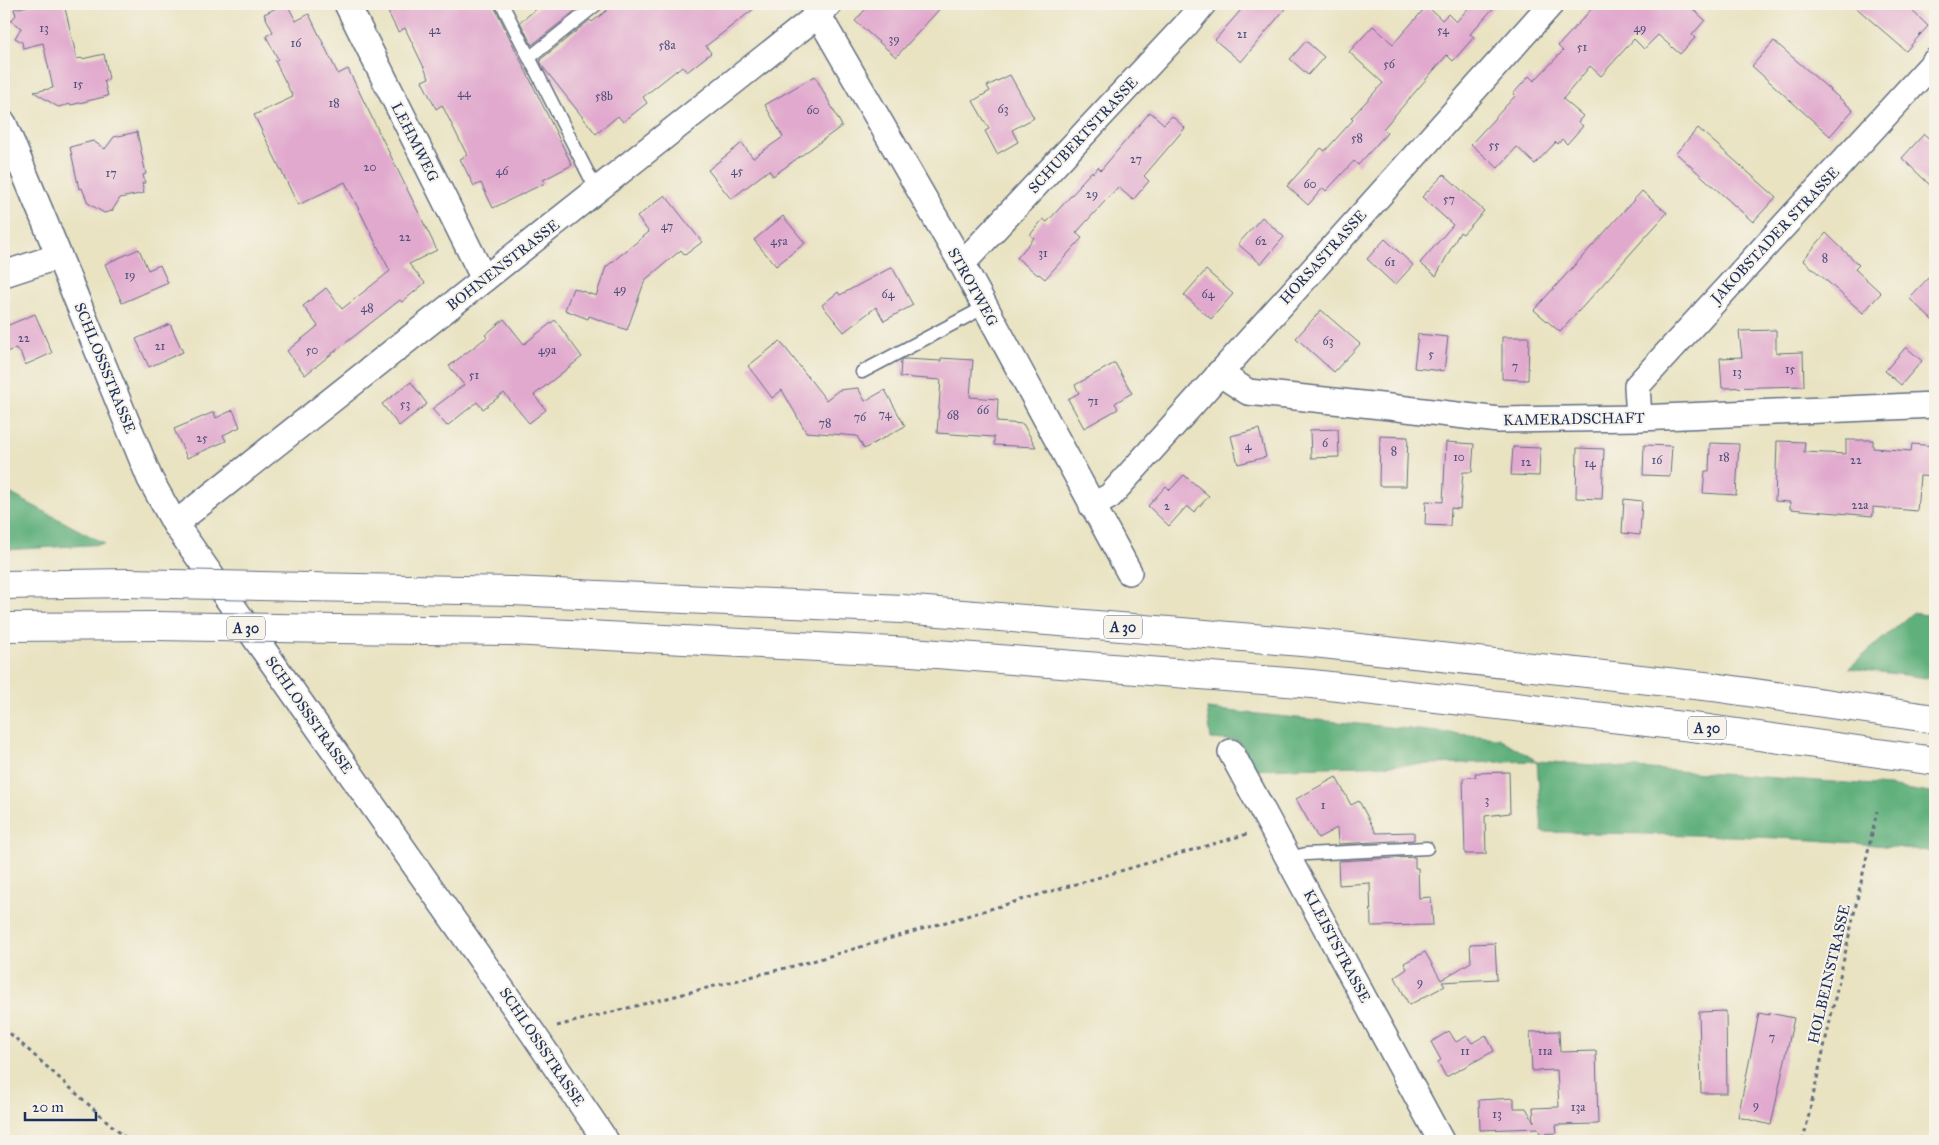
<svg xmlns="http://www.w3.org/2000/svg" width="1939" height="1145" font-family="'IM FELL Great Primer',serif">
<rect width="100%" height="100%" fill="#f7f3e8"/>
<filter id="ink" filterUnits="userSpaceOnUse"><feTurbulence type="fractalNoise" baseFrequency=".02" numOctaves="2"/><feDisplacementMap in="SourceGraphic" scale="10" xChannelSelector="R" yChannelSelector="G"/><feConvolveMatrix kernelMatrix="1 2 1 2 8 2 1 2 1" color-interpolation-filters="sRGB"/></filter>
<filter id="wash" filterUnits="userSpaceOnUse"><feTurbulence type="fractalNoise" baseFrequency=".0096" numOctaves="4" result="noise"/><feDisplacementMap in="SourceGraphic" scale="20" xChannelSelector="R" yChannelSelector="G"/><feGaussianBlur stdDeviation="1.12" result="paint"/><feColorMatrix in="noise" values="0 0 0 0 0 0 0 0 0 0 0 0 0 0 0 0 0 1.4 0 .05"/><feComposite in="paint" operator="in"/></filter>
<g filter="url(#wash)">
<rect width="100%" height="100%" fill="#e9e3c2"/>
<g fill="#60b07b" stroke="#3e706c">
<path d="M4,490l101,54 -101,6z"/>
<path d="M1912,613l23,3v63l-86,-11z"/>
<path d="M1207,709l292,29 38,23 352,25 46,8v58c-130,-18 -262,-17 -393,-20l-5,-71 -282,8 -16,-28 -28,-2z"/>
</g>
<g id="blocks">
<g fill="#e1a9ce">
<path d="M38,4h26l13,55 4,-1 1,1 22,-5 5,25 -5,1 4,16 -37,9v-1l-13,3 -24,-15 19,-4 -10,-45 -20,5 -1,-6 -7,-4 6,-10 -10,-7 5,-6 -2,-6z"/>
<path d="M285,4h2l9,17 13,-7 29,60 10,-5 89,181 -28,14 16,19 -23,19 -2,-2 -95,75 -18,-24 31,-25 -15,-20 23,-18 16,21 48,-38 -45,-89 -47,23 -44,-90 39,-18 -18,-36 3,-2 -12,-23 7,-4 -9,-18z"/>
<path d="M384,4h109l79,161 -29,15 2,3 -52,25 -12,-25 -7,3 -14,-27 7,-4 -25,-50 -6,4 -14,-28 7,-3 -24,-50 -7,4z"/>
<path d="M543,4h35l2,3 -48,38 -12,-23z"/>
<path d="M615,4h145l-54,42 5,7 -24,19 -5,-6 -39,31 4,6 -24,19 -5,-6 -22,18 -53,-67 -3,-7 50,-40 2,2z"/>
<path d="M870,4h74l-48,53 -41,-36z"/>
<path d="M1246,4h43l-48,58 -26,-22z"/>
<path d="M1472,4h25l-27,30 4,3 -21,24 -6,-6 -64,74 4,4 -29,32 -4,-4 -28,30 -3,-3 -15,17 -21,-19 34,-38 4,3 28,-31 -2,-2 32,-35 -34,-31 24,-26 20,18 34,-38 15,14 6,-6 8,8z"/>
<path d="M1596,4h91l18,16 -13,15 3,3 -15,16 -22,-19 -14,14 -10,-10 -33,37 -11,-10 -27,33 20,17 -5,6 5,4 -16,18 -5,-5 -4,5 -2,-2 -21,22 -18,-17 -19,21 -27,-24 44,-48 -2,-2 16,-18 5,5 29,-30 -5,-5z"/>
<path d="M1852,4h53l23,22 -22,25z"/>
<path d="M1306,41l18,16 -16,18 -18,-16z"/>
<path d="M1774,41l79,69 -23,26 -78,-70z"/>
<path d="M1010,75l24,43 -22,12 6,12 -21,12 -12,-23 4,-2 -16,-28 17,-10 -3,-5z"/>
<path d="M815,76l27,50 -69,50 -4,-6 -38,29 -23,-29 34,-27 11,15 30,-21 -18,-32z"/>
<path d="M1150,112l14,12 8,-8 13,12 -41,48 5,5 -16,19 -15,-13 -42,46 6,5 -37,41 -6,-5 -1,1 -21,-17 17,-20 -4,-3 13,-16 4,3 33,-36 -1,-1 13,-14 1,2 5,-6 3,3z"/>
<path d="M1698,128l78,69 -23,25 -77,-69z"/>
<path d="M137,132l9,42 -3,1 2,8h-3l2,10 -24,5 -8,13 -8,2 -16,-10 -6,-15 -3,1 -9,-42 23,-6 12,8 9,-12z"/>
<path d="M1924,134l11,10v46l-33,-32z"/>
<path d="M1444,174l40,37 -21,23 -3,-2 -24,44 -16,-13 33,-38 -31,-28z"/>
<path d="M1642,191l25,22 -107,119 -26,-22z"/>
<path d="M665,195l37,47 -17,13 -4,-5 -36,30 -18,50 -38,-14 -1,3 -23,-9 8,-22 23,8 10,-29 43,-35 -12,-15z"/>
<path d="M783,216l22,27 -29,23 -22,-26z"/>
<path d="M1262,217l22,20 -23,27 -23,-20z"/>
<path d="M1826,233l33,32 -4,4 26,24 -18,20 -60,-53z"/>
<path d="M1385,239l28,26 -18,20 -28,-26z"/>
<path d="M139,249l9,21 12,-5 8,18 -46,20 -17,-39z"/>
<path d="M892,267l21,38 -29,16 -8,-14 -32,25 -22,-27 16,-13 2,3z"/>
<path d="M1206,270l27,24 -22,25 -27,-24z"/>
<path d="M1935,271v52l-26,-25z"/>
<path d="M1321,310l39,34 -26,28 -38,-34z"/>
<path d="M35,314l17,39 -27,12 -5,-14 -2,1 -2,-4 -12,5v-26z"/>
<path d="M504,319l20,25 31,-24 27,37 -48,38 12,15 -17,13 -25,-30 -21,16 -6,-7 -30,24 -15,-17 32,-24 -15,-19 38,-29 -2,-2z"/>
<path d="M170,324l13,28 -34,15 -13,-28z"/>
<path d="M1776,330v23l27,-1 1,34 -82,2 -2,-30 22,-1 -3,-26z"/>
<path d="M1418,334l30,3 -4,34 -30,-3z"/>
<path d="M1502,337h27l-1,43 -26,-1z"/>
<path d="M780,341l46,59 13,-10 19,-2 7,13 20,-11 20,36 -41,23 -7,-13 -51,-4 -24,-42 -10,8 -24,-32z"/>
<path d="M1906,347l16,14 -21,24 -16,-14z"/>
<path d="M941,358l32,2 -3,37 28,2 -1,23 26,2 13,23 -42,-2v-8l-57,-4 4,-53 -41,-3 1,-16 4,-2 36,2z"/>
<path d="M1115,363l17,30 -17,10 3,6 -34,19 -16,-29 11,-6 -4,-8z"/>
<path d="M411,382l16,22 -28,22 -17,-22z"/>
<path d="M233,410l7,17 -17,8 3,6 -39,17 -13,-29 40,-17 2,6z"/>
<path d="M1259,429l7,28 -28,7 -7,-28z"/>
<path d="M1338,429l1,28 -28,1 -1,-28z"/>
<path d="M1380,436l28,1 -2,49h-27z"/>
<path d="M1846,440h27v8l38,3 1,-7 23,2v31l-15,-1 -3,35 -44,-4v9l-83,-7v-7l-15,-1 2,-60 28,1 -1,10 42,2z"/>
<path d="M1446,442l28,2 -2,28h-9l-3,37 -9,-1 -1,18 -25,-1 1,-24 17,1z"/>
<path d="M1710,443l29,1 -3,51 -33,-2 2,-22h4z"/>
<path d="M1644,445l28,1 -2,30 -27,-1z"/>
<path d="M1513,447l27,1 -1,28 -28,-1z"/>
<path d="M1577,448l27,1 -2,50 -26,-1z"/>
<path d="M1184,475l25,21 -15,16 -7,-6 -18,20 -21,-20 18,-20 4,4z"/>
<path d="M1624,499l18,2 -2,34 -18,-2z"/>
<path d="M1509,772l1,41 -25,3 1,38h-21l-2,-76 13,-1 -1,-4z"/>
<path d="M1336,777l15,28 8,-4 17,32 38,-1v8l-76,4 -1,-16 -19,10 -22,-39z"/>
<path d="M1415,857v11h3l1,30 12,-1 2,28 -62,1 -1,-43 -31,2 -1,-24z"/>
<path d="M1495,943l2,36 -55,3 3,4 -36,19 -14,-28 12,-8 -3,-6 21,-11 16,28 30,-18 -1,-18z"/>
<path d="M1726,1011l1,82h-26l-2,-81z"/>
<path d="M1759,1013l10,2v-2l25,5 -23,107 -33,-8z"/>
<path d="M1449,1031l7,11 11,-6 5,7 14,-8 8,16 -48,26 -8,-15 3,-2 -10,-18z"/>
<path d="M1559,1031l1,21 36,-1 2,73 -42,1 1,8 -17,1 -2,-6 -58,2 -1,-30 35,-2v10h12l8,14 -1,-14 26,-1 -2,-37 -25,1 -2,-39z"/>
</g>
</g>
</g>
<g filter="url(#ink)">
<use href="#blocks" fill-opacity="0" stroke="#636e81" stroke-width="1"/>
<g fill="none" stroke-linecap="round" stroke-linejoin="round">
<g stroke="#636e81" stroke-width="15">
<g id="lane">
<path d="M502,4l95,187"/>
<path d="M529,58l68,-54"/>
<path d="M862,372l123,-65"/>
<path d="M1289,858l17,-4 121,-6"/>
</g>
</g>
<g stroke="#636e81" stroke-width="28">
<g id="street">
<path d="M347,4l137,275"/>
<path d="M812,4l150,260 167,308"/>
<path d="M4,124l55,132 91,223 25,45 357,508 74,109"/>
<path d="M962,264l223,-238 18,-22"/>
<path d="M4,274l55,-18"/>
<path d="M1219,373l29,19 133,14 118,14 140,-2 296,-13"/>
<path d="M1639,418l-2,-32 298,-325"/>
<path d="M1092,506l18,-10 441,-492"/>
<path d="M175,524l643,-509 11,-11"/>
<path d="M1231,752l210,389"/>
</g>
</g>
<g stroke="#636e81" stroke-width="30">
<g id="highway">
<path d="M4,585l124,-2"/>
<path d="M307,587l206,4 389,18 412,34 399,44 222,32"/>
<path d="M4,627l153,-1"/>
<path d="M336,629l175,2 401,21 400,32 397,45 226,32"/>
</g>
</g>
<g stroke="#636e81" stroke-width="3" stroke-dasharray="4 4" stroke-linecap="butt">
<path d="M557,1026l252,-64 438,-128"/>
<path d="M4,1028l125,113"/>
<path d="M1803,1141l74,-330"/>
</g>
<use href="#lane" stroke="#fff" stroke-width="12"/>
<use href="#street" stroke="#fff" stroke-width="25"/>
<use href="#highway" stroke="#fff" stroke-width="28"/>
<g stroke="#636e81" stroke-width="30" stroke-linecap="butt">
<g id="highway-bridge">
<path d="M128,583l179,4"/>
<path d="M157,626l179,3"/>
</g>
</g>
<use href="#highway-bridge" stroke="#fff" stroke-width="28"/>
</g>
</g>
<g text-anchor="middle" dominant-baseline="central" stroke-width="4" stroke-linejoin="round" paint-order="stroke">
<g font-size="12" fill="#4c4e7a">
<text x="44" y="28">13</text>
<text x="1640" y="28">49</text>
<text x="435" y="30">42</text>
<text x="1443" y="30">54</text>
<text x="1242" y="34">21</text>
<text x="894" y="39">39</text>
<text x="296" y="43">16</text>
<text x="667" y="45">58a</text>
<text x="1582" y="47">51</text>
<text x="1389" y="64">56</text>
<text x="78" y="84">15</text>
<text x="464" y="93">44</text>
<text x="604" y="96">58b</text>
<text x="334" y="103">18</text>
<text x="1003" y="109">63</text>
<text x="813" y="110">60</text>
<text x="1357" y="138">58</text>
<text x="1494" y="145">55</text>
<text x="1136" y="159">27</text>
<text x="370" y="167">20</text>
<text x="502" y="171">46</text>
<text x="737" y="171">45</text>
<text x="111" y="173">17</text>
<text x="1310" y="184">60</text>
<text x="1092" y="194">29</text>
<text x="1449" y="199">57</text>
<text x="667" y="226">47</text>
<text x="405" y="237">22</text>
<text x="779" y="241">45a</text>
<text x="1261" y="241">62</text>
<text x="1043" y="253">31</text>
<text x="1825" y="258">8</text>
<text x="1390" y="262">61</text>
<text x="130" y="275">19</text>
<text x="620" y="289">49</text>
<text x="888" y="294">64</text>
<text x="1208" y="294">64</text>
<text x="367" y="308">48</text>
<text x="24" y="338">22</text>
<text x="1328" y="341">63</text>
<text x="160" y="346">21</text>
<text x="312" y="350">50</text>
<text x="547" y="350">49a</text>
<text x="1431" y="354">5</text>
<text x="1515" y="366">7</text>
<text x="1790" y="369">15</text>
<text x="1737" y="372">13</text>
<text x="474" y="375">51</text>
<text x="1093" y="401">71</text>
<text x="405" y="404">53</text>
<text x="983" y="410">66</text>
<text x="885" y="414">74</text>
<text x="953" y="415">68</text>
<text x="860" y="417">76</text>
<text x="825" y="423">78</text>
<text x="202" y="438">25</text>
<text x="1325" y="443">6</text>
<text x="1248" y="446">4</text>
<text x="1394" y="451">8</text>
<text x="1459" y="457">10</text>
<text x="1724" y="457">18</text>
<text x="1657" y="460">16</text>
<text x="1856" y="460">22</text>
<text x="1526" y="462">12</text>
<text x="1590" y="463">14</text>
<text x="1860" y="505">22a</text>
<text x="1167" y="506">2</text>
<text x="1487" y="800">3</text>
<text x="1323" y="805">1</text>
<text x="1420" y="982">9</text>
<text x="1772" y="1037">7</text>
<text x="1465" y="1051">11</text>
<text x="1545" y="1051">11a</text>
<text x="1756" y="1105">9</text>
<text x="1578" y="1107">13a</text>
<text x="1497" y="1114">13</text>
</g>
<g fill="#f7f3e8" stroke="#5d6a87" stroke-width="1">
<rect x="1104" y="615.5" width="38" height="23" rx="4"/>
<rect x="227" y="616.5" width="38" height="23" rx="4"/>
<rect x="1688" y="716.5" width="38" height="23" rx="4"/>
</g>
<g font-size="14" font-weight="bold" fill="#1b2f5e">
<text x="1123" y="627">A 30</text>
<text x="246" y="628">A 30</text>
<text x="1707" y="728">A 30</text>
</g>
<g font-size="15" fill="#1b2f5e" stroke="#f7f3e8">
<text transform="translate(1083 135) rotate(-47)">SCHUBERTSTRASSE</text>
<text transform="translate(415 142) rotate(63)">LEHMWEG</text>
<text transform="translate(1775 235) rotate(-47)">JAKOBSTADER STRASSE</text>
<text transform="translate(1323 257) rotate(-48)">HORSASTRASSE</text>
<text transform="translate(503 265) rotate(-38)">BOHNENSTRASSE</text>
<text transform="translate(973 287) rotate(61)">STROTWEG</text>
<text transform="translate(105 368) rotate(68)">SCHLOSSSTRASSE</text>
<text transform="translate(1574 419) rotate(-1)">KAMERADSCHAFT</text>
<text transform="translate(309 715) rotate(55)">SCHLOSSSTRASSE</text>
<text transform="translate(1337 946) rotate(62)">KLEISTSTRASSE</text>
<text transform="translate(1829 974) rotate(-77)">HOLBEINSTRASSE</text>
<text transform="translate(542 1047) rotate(56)">SCHLOSSSTRASSE</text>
</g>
</g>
<rect width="1939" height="1145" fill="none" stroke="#f7f3e8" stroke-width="20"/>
<path d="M25 1112v8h71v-8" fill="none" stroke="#1b2f5e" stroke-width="2.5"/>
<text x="32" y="1112" font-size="15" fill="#1b2f5e" stroke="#f7f3e8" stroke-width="4" paint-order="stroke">20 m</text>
</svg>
